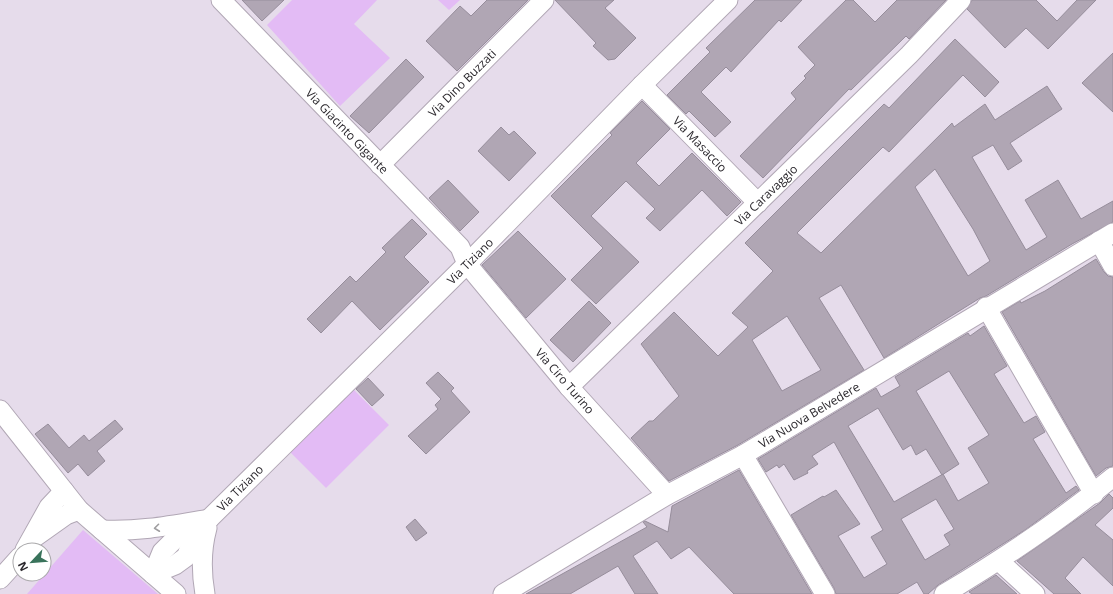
<svg xmlns="http://www.w3.org/2000/svg" width="1113" height="594" font-family="'Open Sans',sans-serif">
<rect width="100%" height="100%" fill="#e6dceb"/>
<g fill="#e3bbf5">
<path d="M292,0h85l-23,24 36,34 -50,48 -73,-81z"/>
<path d="M438,0h22l-11,10z"/>
<path d="M353,389l36,36 -63,63 -36,-36z"/>
<path d="M83,530l75,64h-131z"/>
</g>
<g fill="#b0a6b4" stroke="#968d9b" fill-rule="evenodd">
<path d="M242,0h42l-22,21z"/>
<path d="M487,0h41l-71,71 -31,-30 34,-35 11,10z"/>
<path d="M555,0h59l-9,8 31,30 -21,21 -7,1 -15,-14 3,-3z"/>
<path d="M755,0h47l-21,22 -2,-2 -48,52 -5,-5 -25,25 30,30 -16,15 -26,-26 -3,3 -19,-19 43,-43 -4,-4z"/>
<path d="M846,0h7l22,22 22,-22h49l-37,39 -3,-3 -55,54 -2,-1 -86,89 -23,-22 56,-57 -5,-6 15,-15 -2,-2 11,-11 -17,-18z"/>
<path d="M972,0h64l21,21 20,-21h19l-48,49 -22,-21 -21,20 -38,-39z"/>
<path d="M955,39l44,43 -14,15 -22,-22 -74,77 -6,-5 -86,86 24,20 131,-130 2,4 31,-23 10,16 52,-34 15,23 -52,34 12,18 -14,9 -15,-25 -21,12 54,93 21,-13 -22,-37 33,-20 23,39 32,-18v21l-41,22 -86,52 -6,2 -96,60 -43,-73 -22,13 45,72 -126,75 -69,36 -38,-43 18,-17h4l26,-25 -38,-52 33,-32 44,44 30,-29 -16,-14 41,-42 -28,-28 139,-139 5,4zM935,169l38,60 17,32 -22,15 -53,-89zM787,316l34,54 -39,21 -30,-51z"/>
<path d="M1113,53v59l-31,-29z"/>
<path d="M406,59l18,18 -55,56 -19,-17z"/>
<path d="M642,101l28,28 -34,34 23,23 33,-33 49,49 -14,14 -25,-26 -42,41 -14,-13 9,-9 -29,-28 -35,35 48,46 -43,42 -25,-24 32,-32 -52,-52 61,-61 -2,-2z"/>
<path d="M501,127l8,8 5,-4 22,22 -27,28 -31,-30z"/>
<path d="M448,180l31,32 -19,19 -31,-33z"/>
<path d="M412,219l15,15 -23,23 25,25 -49,48 -28,-29 -31,32 -14,-14 43,-43 6,6 30,-30 -4,-4z"/>
<path d="M518,231l48,48 -40,39 -44,-53z"/>
<path d="M1096,259l8,13 4,4 5,1v189l-7,2 -10,8 -94,-164 18,-11 1,2 24,-12z"/>
<path d="M589,301l22,22 -38,39 -23,-22z"/>
<path d="M984,326l23,40 -13,8 30,49 12,-7 9,16 -12,7 33,54 10,-7 3,4 -54,40 -87,55 -10,9h-4l-7,-12 -20,12h-61l-2,-6 -43,-73 32,-19 1,1 12,-7 24,34 -22,12 26,42 23,-14 -16,-27 12,-7 -49,-88 -22,14 6,8 -11,7 1,2 -14,7 -10,-16 -5,4 -2,-3 -11,7 -8,-13 118,-71 5,9 19,-11 -5,-9 73,-44 2,3zM949,371l40,64 -21,13 21,35 -31,18 -15,-27 -49,28 -46,-76 30,-18 25,42 8,-5 5,10 10,-6 16,26 17,-11 -43,-73zM936,499l18,30 -10,6 6,10 -25,15 -24,-41z"/>
<path d="M438,372l16,16 -3,3 19,21 -44,42 -18,-18 30,-27 -3,-4 6,-6 -15,-16z"/>
<path d="M368,378l16,17 -12,11 -16,-17z"/>
<path d="M115,420l8,9 -26,22 8,10 -17,15 -10,-12 -10,9 -33,-39 13,-10 21,24 15,-13 5,6z"/>
<path d="M739,470l73,124h-78l-45,-47 -18,12 -14,-18 -24,15 25,38h-23l-17,-28 -48,28h-44l121,-67 -4,-5 2,-1 23,11 4,-26z"/>
<path d="M1109,494l4,4v10l-18,17 18,15v46l-30,-29 -18,21 16,16h-27l-37,-33 83,-58z"/>
<path d="M415,519l12,14 -11,8 -10,-14z"/>
<path d="M996,575l21,19h-45l-3,-2z"/>
</g>
<g fill="none" stroke-linecap="round" stroke-linejoin="round">
<g stroke="#b1a7b5" stroke-width="21">
<g id="minor">
<path d="M221,0l239,247 7,17 102,123 98,108"/>
<path d="M642,85l116,118"/>
<path d="M380,165l164,-165"/>
<path d="M1099,241l14,25"/>
<path d="M986,307l108,187"/>
<path d="M569,387l340,-332 52,-55"/>
<path d="M0,410l79,100 97,84"/>
<path d="M743,455l82,139"/>
<path d="M102,530c37,2 71,-5 107,-11"/>
<path d="M35,537l31,-22 13,-5"/>
<path d="M25,550l24,-43 15,-16"/>
<path d="M999,561l36,33"/>
<path d="M153,574l22,-9 11,-8 7,-17 16,-21 258,-255 175,-179 86,-85"/>
<path d="M153,574l9,-22 13,-13 21,-12"/>
<path d="M0,579l20,-22"/>
<path d="M205,594c-4,-23 -4,-44 2,-66"/>
<path d="M503,594l164,-99 76,-40 370,-222"/>
<path d="M944,594c59,-35 116,-73 169,-117"/>
</g>
</g>
<use href="#minor" stroke="#fff" stroke-width="19"/>
</g>
<defs><path id="oneway-chevron" d="M-2-3.5L2.5 0L-2 3.5" fill="none" stroke-width="1.6" stroke-linecap="round" stroke-linejoin="round"/></defs>
<use stroke="#9f9ea0" href="#oneway-chevron" transform="translate(157 528) rotate(173)"/>
<g text-anchor="middle" dominant-baseline="central" stroke-width="3.5" stroke-linejoin="round" paint-order="stroke">
<g font-size="12" fill="#2a272c" stroke="#fff">
<text transform="translate(462 83) rotate(-45)">Via Dino Buzzati</text>
<text transform="translate(347 131) rotate(46)">Via Giacinto Gigante</text>
<text transform="translate(700 144) rotate(46)">Via Masaccio</text>
<text transform="translate(766 195) rotate(-44)">Via Caravaggio</text>
<text transform="translate(470 261) rotate(-45)">Via Tiziano</text>
<text transform="translate(565 381) rotate(49)">Via Ciro Turino</text>
<text transform="translate(809 415) rotate(-31)">Via Nuova Belvedere</text>
<text transform="translate(240 488) rotate(-45)">Via Tiziano</text>
</g>
</g>
<g transform="translate(32 562) rotate(244)"><circle r="19" fill="#ffffff" stroke="#aaa9ab"/>
<path d="M0-3L7 15L0 10L-7 15Z" fill="#39735b"/>
<text y="-6" font-size="11" font-weight="bold" text-anchor="middle" fill="#2a272c">N</text>
</g>
</svg>
